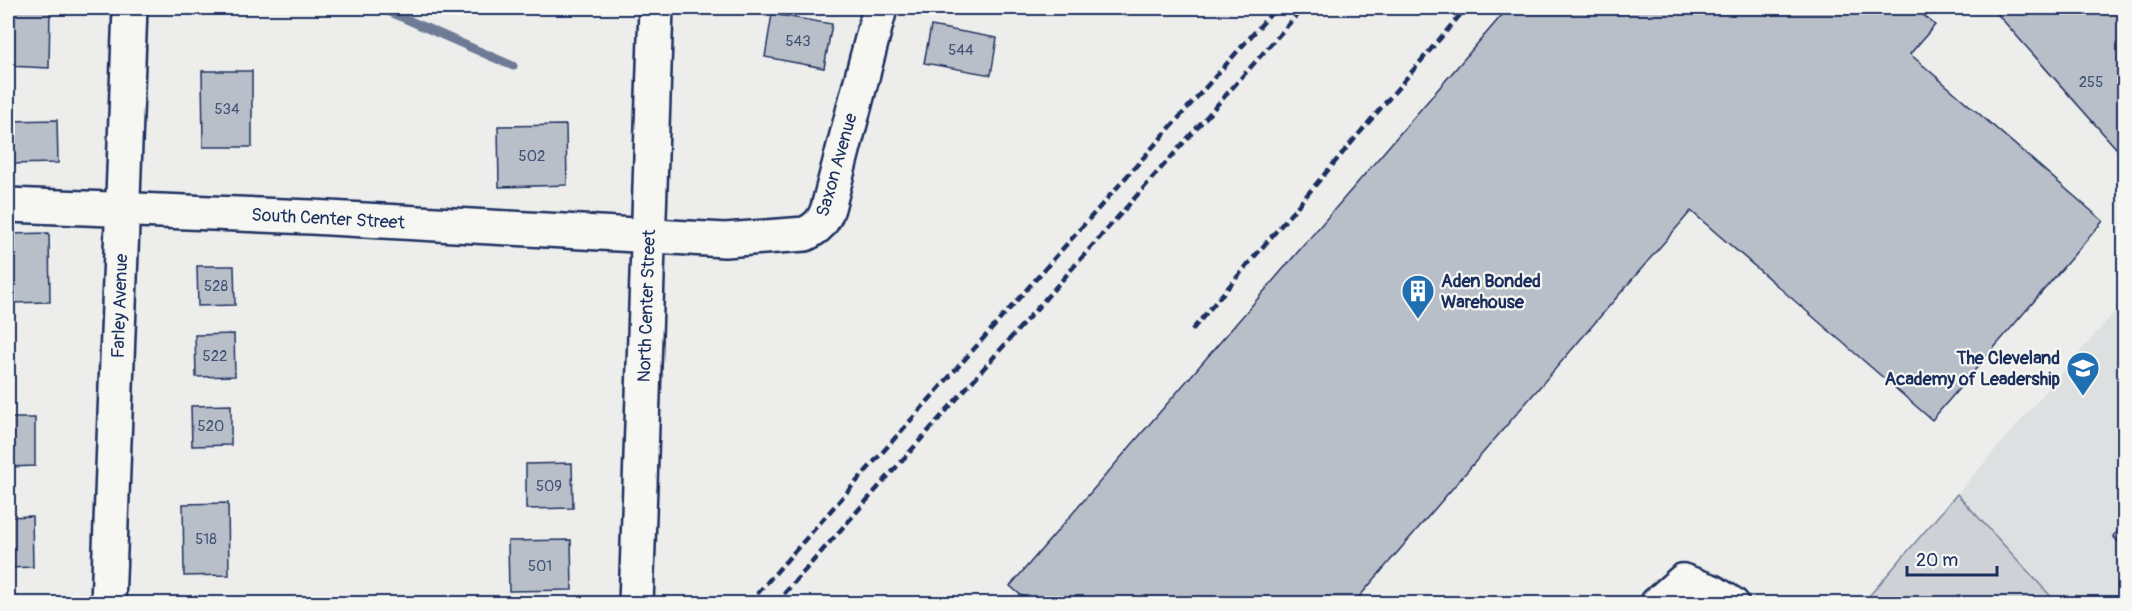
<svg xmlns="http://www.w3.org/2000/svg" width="2132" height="611" font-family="Pangolin,sans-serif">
<rect width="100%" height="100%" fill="#edeeec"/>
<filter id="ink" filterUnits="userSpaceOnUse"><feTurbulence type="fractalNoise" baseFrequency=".0167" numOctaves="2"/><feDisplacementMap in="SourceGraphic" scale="12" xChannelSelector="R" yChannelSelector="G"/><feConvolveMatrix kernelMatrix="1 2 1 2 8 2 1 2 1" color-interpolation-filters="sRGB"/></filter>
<g filter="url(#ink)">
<path fill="#dde0e1" d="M2124,301v302h-67l-100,-109z"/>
<path fill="#ced2d7" stroke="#74809a" stroke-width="1.5" d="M1957,494l100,109h-194z"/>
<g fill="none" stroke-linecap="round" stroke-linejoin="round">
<path stroke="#6e7a96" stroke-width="9" d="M381,8l132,58"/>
</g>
<g fill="#b9bfc8" stroke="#1b2f5e" stroke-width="1.5">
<path d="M8,8h42l-1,60 -41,-2z"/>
<path d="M1508,8h407l20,17 -25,29 193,167 -171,199 -241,-209 -338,393h-322l-21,-18z"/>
<path d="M1992,8h132v149z"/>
<path d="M772,14l60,10 -8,44 -59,-11z"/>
<path d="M931,26l66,12 -6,37 -67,-12z"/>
<path d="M202,71h50v76h-49z"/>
<path d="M57,120l1,43 -50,1v-43z"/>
<path d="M566,125l1,60 -68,2 -1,-61z"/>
<path d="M49,233l1,69 -42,1v-69z"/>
<path d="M197,266h37l1,39 -37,1z"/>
<path d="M234,334l1,42 -39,1 -1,-42z"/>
<path d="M231,405v40l-39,1 -1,-40z"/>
<path d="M8,418h27v48l-27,1z"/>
<path d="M572,463l1,45 -47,1v-45z"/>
<path d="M228,503l1,72 -45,1 -1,-72z"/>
<path d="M32,516l1,51 -25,1v-51z"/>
<path d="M2124,525v24l-11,-13z"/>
<path d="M571,540l1,50 -63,1 -1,-50z"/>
</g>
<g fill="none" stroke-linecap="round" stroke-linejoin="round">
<g stroke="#1b2f5e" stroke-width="38">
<g id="minor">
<path d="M8,205l303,12 414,23 80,-6c13,-6 19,-13 23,-26l52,-200"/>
<path d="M108,604l22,-596"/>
<path d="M636,604l20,-596"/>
<path d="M1657,604l26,-23 30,11 19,12"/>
</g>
</g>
<use href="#minor" stroke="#f6f6f2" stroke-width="33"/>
<g stroke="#1b2f5e" stroke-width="4.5" stroke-dasharray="9 4.5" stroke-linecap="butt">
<path d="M1192,330l274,-322"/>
<path d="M748,604l528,-596"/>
<path d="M775,604l528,-596"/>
</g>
</g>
</g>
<defs>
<g id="building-pin" transform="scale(1.725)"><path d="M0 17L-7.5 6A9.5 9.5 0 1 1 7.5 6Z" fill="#1f6fb2" stroke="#f6f6f2"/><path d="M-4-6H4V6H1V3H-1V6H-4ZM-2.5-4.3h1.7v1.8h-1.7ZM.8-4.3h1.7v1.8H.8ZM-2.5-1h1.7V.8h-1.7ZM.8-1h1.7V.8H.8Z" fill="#fff"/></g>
<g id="school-pin" transform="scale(1.725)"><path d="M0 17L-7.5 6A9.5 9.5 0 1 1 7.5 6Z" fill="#1f6fb2" stroke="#f6f6f2"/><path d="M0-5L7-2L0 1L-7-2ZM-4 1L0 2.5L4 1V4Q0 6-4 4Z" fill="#fff"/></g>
</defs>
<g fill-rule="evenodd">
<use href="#building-pin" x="1418" y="291"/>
<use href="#school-pin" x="2083" y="368"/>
</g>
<g text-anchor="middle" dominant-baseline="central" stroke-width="4.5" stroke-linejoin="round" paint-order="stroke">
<g font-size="15" fill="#425378">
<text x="798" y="41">543</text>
<text x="961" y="50">544</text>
<text x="2091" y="82">255</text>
<text x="227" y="109">534</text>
<text x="532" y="156">502</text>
<text x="216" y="286">528</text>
<text x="215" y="356">522</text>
<text x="211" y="426">520</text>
<text x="549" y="486">509</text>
<text x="206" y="539">518</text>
<text x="540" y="566">501</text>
</g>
<g font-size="18" fill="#1b2f5e" stroke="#f6f6f2">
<text transform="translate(837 165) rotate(-74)">Saxon Avenue</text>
<text transform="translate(328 219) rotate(3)">South Center Street</text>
<text transform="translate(120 306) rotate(-88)">Farley Avenue</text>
<text transform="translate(647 306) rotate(-88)">North Center Street</text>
</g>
<g font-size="18" font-weight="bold" fill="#1b2f5e" stroke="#f6f6f2" text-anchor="start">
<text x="1441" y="281">Aden Bonded<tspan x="1441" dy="21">Warehouse</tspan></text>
<text x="2060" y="358" text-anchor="end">The Cleveland<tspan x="2060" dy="21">Academy of Leadership</tspan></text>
</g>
</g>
<rect width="2132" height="611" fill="none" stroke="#f6f6f2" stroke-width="30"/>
<rect x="15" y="15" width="2102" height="581" fill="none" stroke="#1b2f5e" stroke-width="2" filter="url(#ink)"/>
<path d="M1907 566v9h90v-9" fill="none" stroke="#1b2f5e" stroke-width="3"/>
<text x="1916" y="566" font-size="18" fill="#1b2f5e" stroke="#f6f6f2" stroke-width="4.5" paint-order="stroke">20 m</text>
</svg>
